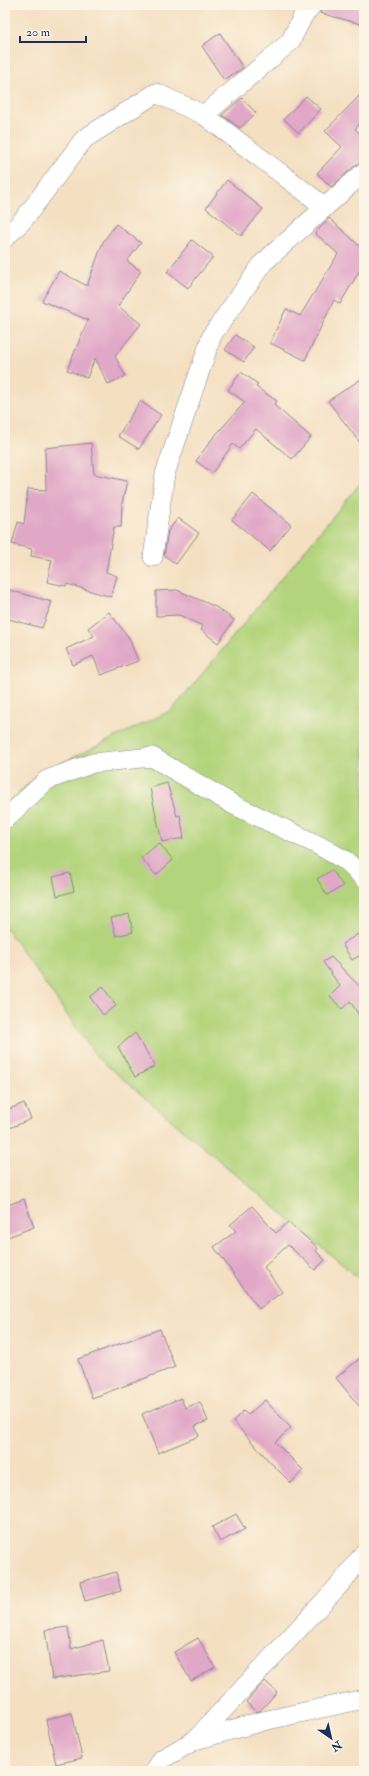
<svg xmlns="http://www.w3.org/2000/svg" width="369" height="1776" font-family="'IM FELL Double Pica',serif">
<rect width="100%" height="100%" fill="#fcf5e5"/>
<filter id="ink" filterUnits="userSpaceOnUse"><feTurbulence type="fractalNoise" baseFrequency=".025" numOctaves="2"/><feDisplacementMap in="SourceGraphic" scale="8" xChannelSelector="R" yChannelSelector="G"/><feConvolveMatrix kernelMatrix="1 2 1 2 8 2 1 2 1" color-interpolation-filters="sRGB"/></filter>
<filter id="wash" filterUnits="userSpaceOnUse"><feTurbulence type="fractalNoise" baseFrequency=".012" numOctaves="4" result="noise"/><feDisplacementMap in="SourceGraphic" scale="16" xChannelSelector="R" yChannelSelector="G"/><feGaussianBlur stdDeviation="0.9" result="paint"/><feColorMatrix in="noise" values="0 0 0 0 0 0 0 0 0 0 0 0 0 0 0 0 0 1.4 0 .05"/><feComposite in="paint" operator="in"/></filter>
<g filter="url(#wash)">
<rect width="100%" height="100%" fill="#f4dfc1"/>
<path fill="#b3d47c" stroke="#67826d" d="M364,479v804l-267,-226 -92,-130v-122l34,-31 133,-64z"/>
<g id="blocks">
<g fill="#e1a7c7">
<path d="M323,5h41v20l-44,-12z"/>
<path d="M220,33l23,35 -19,12 -22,-34z"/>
<path d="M364,91v29l-9,9 9,8v24l-7,3 -26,23 -14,-14 25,-26 -17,-16z"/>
<path d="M306,96l15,13 -22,24 -15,-14z"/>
<path d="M242,98l14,15 -16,15 -18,-13z"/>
<path d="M227,180l36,29 -22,27 -35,-28z"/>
<path d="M329,218l35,32v13l-24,41 -6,-4 -29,60 -35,-17 16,-34 14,7 38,-62 -23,-21z"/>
<path d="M116,224l25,19 -14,18 14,10 -23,35 23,18 -26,32 10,20 -17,8 -13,-26 -8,20 -20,-8 21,-50 -46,-19 17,-30 28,15 16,-44z"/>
<path d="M192,240l21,17 -25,31 -21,-16z"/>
<path d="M235,335l19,12 -10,15 -19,-12z"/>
<path d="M241,372l17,12 -2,3 21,14 -3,4 37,32 -19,22 -36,-30 -17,20 -6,-5 -21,29 -16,-12 16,-22 33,-37 -17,-12z"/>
<path d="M364,377v71l-36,-47z"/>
<path d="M140,401l21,14 -22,34 -21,-13z"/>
<path d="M91,443l3,31 33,7 -5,22 -1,24h-7l-8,45 11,4 -6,21 -44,-13 -1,2 -19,-4 5,-22 -21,-4 1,-7 -20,-5 6,-22 6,2 4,-35 18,1 -1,-42z"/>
<path d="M253,494l38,31 -21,26 -38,-31z"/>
<path d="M178,518l21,15 -23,31 -12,-9 4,-24z"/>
<path d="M9,590l43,12 -10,26 -37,-10v-14z"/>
<path d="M177,590l39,17 18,13 -16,23 -17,-13 2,-4 -24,-11 -23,1v-25z"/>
<path d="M109,612l20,26 9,23 -37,14 -8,-19 -20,9 -7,-16 28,-13 -6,-8z"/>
<path d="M167,783l10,33 3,-1 4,23 -22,4 -12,-54z"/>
<path d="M159,843l14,17 -17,15 -15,-17z"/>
<path d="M332,870l11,16 -16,9 -10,-16z"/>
<path d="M70,873l4,18 -17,5 -4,-19z"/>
<path d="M129,914l4,18 -17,4 -5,-18z"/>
<path d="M358,934l6,10v9l-12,7 -10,-16z"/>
<path d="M331,957l33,34v32l-14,-22 -8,8 -12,-13 10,-10 -17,-24z"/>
<path d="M103,987l13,19 -13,9 -13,-18z"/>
<path d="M135,1033l20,33 -20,11 -17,-30z"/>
<path d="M24,1103l7,16 -26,11v-19z"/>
<path d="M24,1199l10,28 -29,11v-32z"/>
<path d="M252,1206l24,27 12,-11 30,26 -2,3 9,9 -10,10 -27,-25 -24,22 18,25 -23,17 -45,-62 22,-16 -6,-6z"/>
<path d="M160,1329l15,38 -83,31 -14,-39z"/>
<path d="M364,1355v57l-28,-34z"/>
<path d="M181,1398l4,10 15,-6 8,19 -13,5 4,10 -41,17 -16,-39z"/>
<path d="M265,1400l26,28 -16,14 28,28 -12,13 -22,-22 -36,-40 10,-10 5,4z"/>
<path d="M236,1514l9,15 -25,13 -8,-15z"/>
<path d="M116,1572l5,19 -36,10 -5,-19z"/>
<path d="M68,1627l3,22 32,-9 6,31 -57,8 -7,-49z"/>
<path d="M198,1638l17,29 -24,14 -17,-29z"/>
<path d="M265,1681l12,11 -17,19 -4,1 -10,-10z"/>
<path d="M72,1713l10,45 -26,6 -10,-44z"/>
</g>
</g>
</g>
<g filter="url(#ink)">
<use href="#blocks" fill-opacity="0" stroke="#888790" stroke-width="1"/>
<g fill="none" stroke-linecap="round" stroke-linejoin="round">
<g stroke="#888790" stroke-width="20">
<g id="minor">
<path d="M204,115l121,92"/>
<path d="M5,238l19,-19 60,-80 72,-46 48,22 86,-73 13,-26 9,-11"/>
<path d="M153,557l12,-83 47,-139 51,-72 101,-91"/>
<path d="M5,819l42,-39 46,-17 59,-6 82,48 84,40 28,16 18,17"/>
<path d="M195,1740l68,-19 101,-22"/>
<path d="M155,1771l7,-12 33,-19 148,-159 21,-28"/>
</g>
</g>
<use href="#minor" stroke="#fff" stroke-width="19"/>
</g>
</g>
<rect width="369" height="1776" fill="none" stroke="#fcf5e5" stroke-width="20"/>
<g transform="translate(331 1738) rotate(146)" stroke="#fcf5e5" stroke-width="3" paint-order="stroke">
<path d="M0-3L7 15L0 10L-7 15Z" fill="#1b2f5e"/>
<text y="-6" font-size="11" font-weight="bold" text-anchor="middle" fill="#1b2f5e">N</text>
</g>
<path d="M20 36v6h66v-6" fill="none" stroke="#1b2f5e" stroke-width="2"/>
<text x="26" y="36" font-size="12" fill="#1b2f5e" stroke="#fcf5e5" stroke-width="3" paint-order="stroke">20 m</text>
</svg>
